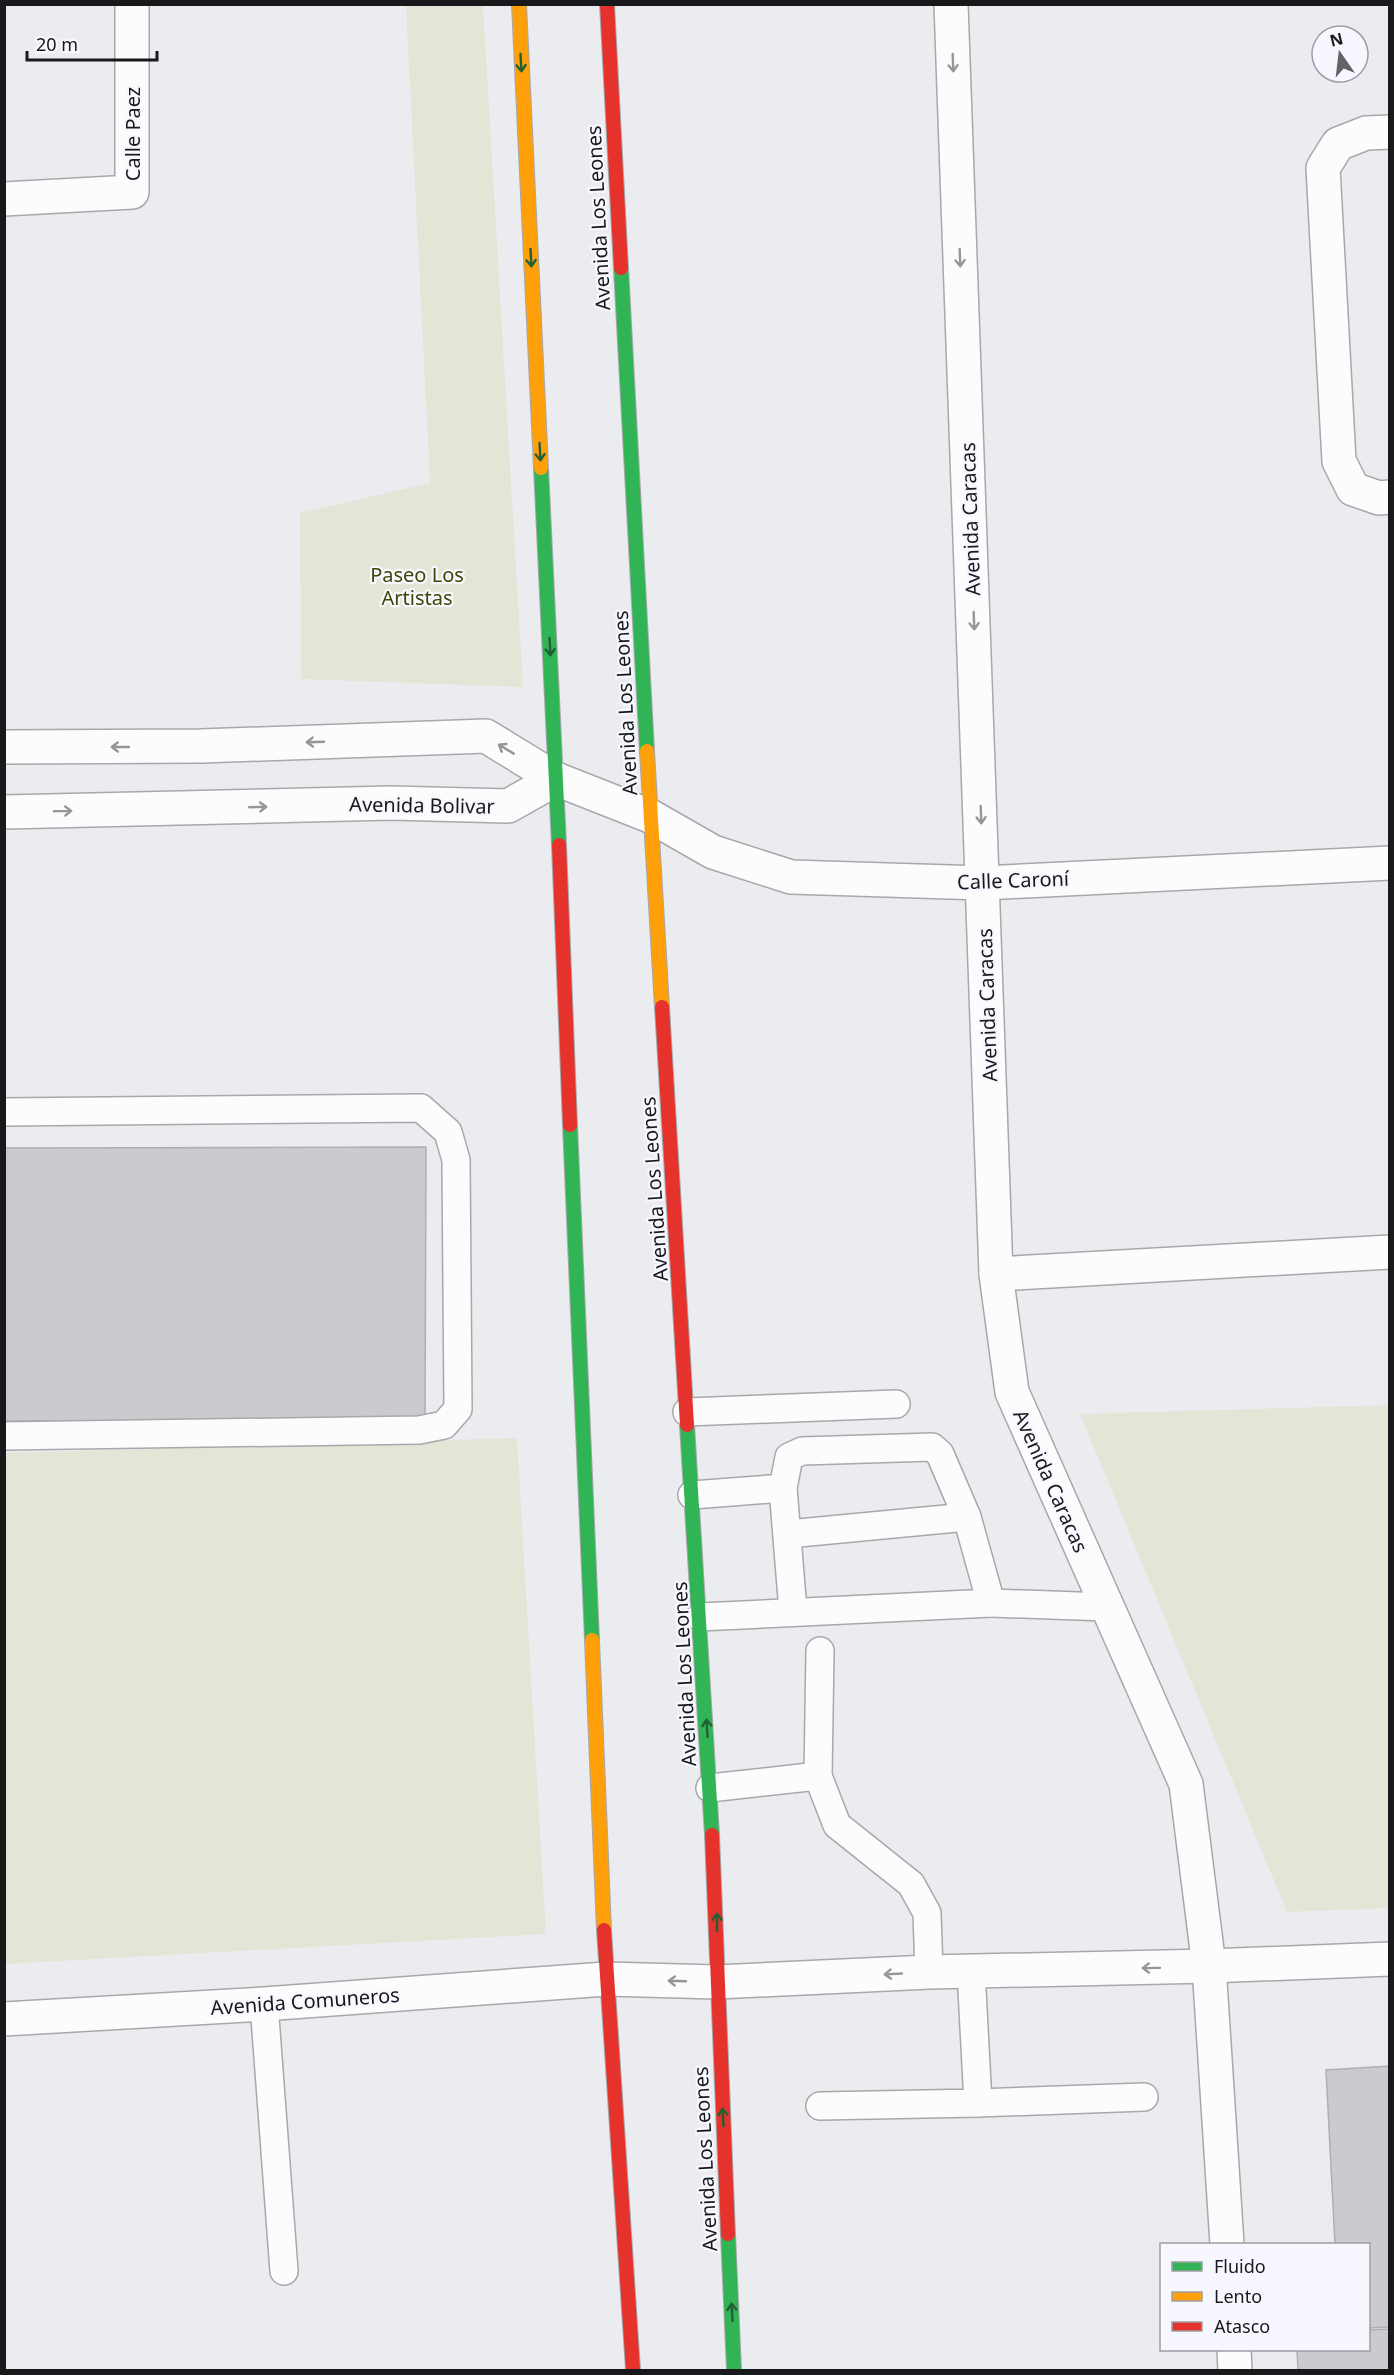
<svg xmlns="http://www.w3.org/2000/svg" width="1394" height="2375" font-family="'Noto Sans',sans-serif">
<rect width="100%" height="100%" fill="#ebecf0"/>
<g fill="#e2e6d6">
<path d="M406,5h77l40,682 -222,-8 -1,-166 130,-30z"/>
<path d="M1389,1405v503l-102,4 -207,-498z"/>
<path d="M517,1438l29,496 -541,30v-511z"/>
</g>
<g fill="#cacbce" stroke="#aeafb2" stroke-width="1.5">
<path d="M426,1147l-1,274h-421v-273z"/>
<path d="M1390,2066v261l-22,1v-84h-33l-9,-174z"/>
<path d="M1390,2329v41h-92l-1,-20h71v-20z"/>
</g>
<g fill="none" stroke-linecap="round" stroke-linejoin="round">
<g stroke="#a7a8ab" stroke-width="30">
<g id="lane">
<path d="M4,1112l417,-4 27,24 8,28 2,249 -14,16 -25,5 -415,6"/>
<path d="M687,1412l209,-8"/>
<path d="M783,1488l10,123"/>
<path d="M692,1495l91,-7 6,-31 13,-6 130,-4 8,7 27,63 24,86 -291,14"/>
<path d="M788,1534l179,-17"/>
<path d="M991,1603l116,4"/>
<path d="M820,1651l-2,125 19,49 74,59 16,29 2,59"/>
<path d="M710,1788l108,-12"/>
<path d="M264,2004l20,267"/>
<path d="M978,2103l166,-6"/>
<path d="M820,2106l158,-3 -7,-132"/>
</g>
</g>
<g stroke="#a7a8ab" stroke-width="36">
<g id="street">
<path d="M951,4l45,1270 16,118 174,392 23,182 18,278"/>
<path d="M1390,132l-24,1 -28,11 -15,24 16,293 14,28 26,9 11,-1"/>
<path d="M4,199l128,-7v-188"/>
<path d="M4,747l197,-1 285,-10 70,43 94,37 63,36 78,25 192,6 407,-20"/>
<path d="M4,812l387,-9 117,3 48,-27"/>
<path d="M996,1274l394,-22"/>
<path d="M4,2019l260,-15 342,-25 111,3 212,-10 280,-6 181,-7"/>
<path d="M1234,2350l1,20"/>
</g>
</g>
<g stroke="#a7a8ab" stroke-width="16">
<g id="fast">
<path d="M621,268l26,483"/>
<path d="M541,468l18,377"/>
<path d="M570,1125l22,515"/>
<path d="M687,1425l25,410"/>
<path d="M728,2234l6,136"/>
</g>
</g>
<g stroke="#a7a8ab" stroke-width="16">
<g id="slow">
<path d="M519,4l22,464"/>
<path d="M647,751l15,256"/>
<path d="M592,1640l12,290"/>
</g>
</g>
<g stroke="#a7a8ab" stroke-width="16">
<g id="jam">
<path d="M607,4l14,264"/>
<path d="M559,845l11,280"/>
<path d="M662,1007l25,418"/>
<path d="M712,1835l16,399"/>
<path d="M604,1930l29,440"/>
</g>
</g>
<use href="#lane" stroke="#fcfcfd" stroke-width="27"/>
<use href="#street" stroke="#fcfcfd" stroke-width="33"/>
<use href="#fast" stroke="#30b455" stroke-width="14"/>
<use href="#slow" stroke="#ff9f0a" stroke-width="14"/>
<use href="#jam" stroke="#e5322d" stroke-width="14"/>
</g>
<defs><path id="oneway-shaft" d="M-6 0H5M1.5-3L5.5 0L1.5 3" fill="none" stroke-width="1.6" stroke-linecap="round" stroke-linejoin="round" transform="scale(1.5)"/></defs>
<g stroke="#235f35">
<use href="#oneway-shaft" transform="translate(521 63) rotate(87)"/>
<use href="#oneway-shaft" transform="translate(531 258) rotate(87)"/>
<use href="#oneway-shaft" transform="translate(540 452) rotate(87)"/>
<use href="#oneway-shaft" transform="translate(550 647) rotate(87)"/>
<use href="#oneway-shaft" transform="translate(707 1728) rotate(-93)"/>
<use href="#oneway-shaft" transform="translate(717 1922) rotate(-90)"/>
<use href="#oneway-shaft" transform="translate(723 2117) rotate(-93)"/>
<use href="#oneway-shaft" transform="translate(732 2312) rotate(-93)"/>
</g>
<g stroke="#959697">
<use href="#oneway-shaft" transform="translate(953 63) rotate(88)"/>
<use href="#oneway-shaft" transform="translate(960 258) rotate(88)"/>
<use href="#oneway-shaft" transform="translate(974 621) rotate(88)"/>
<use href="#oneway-shaft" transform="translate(315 742) rotate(178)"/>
<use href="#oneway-shaft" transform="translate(120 747) rotate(180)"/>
<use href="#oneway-shaft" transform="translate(506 749) rotate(-149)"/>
<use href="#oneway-shaft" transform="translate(258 807) rotate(-2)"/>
<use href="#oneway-shaft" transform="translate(63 811) rotate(-1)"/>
<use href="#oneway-shaft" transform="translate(981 815) rotate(88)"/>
<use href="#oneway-shaft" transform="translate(1151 1968) rotate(179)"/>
<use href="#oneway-shaft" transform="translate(893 1974) rotate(177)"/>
<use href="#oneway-shaft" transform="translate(677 1981) rotate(-178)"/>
</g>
<g text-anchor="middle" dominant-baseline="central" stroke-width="4.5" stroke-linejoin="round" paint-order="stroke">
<g font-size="20" fill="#18191b" stroke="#f7f8ff">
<text transform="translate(132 134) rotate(-90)">Calle Paez</text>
<text transform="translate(598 218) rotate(-93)">Avenida Los Leones</text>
<text transform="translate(970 519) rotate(-92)">Avenida Caracas</text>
<text transform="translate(625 703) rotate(-93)">Avenida Los Leones</text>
<text transform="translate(422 805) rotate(1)">Avenida Bolivar</text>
<text transform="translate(1013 880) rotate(-2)">Calle Caroní</text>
<text transform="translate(987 1005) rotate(-92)">Avenida Caracas</text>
<text transform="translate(654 1189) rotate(-94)">Avenida Los Leones</text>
<text transform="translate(1051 1481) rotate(66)">Avenida Caracas</text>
<text transform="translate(684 1674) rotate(-93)">Avenida Los Leones</text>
<text transform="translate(305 2001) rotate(-4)">Avenida Comuneros</text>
<text transform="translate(705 2159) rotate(-93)">Avenida Los Leones</text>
</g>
<g font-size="20" fill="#3f4504" stroke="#f7f8ff">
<text x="417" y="574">Paseo Los<tspan x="417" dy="23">Artistas</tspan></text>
</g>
</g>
<rect width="1394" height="2375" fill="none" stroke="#18191b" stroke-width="12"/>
<rect x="1160" y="2243" width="210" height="108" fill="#f7f8ff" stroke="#9e9fa4" stroke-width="1.5"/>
<rect x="1172" y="2262" width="30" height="9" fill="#30b455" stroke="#9e9fa4" stroke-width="1.5"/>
<text x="1214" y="2273" font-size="18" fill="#18191b">Fluido</text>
<rect x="1172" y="2292" width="30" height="9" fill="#ff9f0a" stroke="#9e9fa4" stroke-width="1.5"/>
<text x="1214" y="2303" font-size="18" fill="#18191b">Lento</text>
<rect x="1172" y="2322" width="30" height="9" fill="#e5322d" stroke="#9e9fa4" stroke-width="1.5"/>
<text x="1214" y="2333" font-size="18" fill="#18191b">Atasco</text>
<g transform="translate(1340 54) rotate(346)"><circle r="28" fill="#f7f8ff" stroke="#9e9fa4" stroke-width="1.5"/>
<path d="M0-4.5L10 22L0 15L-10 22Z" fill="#626366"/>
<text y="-9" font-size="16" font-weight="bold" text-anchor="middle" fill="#18191b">N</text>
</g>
<path d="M27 51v9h130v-9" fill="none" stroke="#18191b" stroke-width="3"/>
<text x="36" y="51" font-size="18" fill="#18191b" stroke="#f7f8ff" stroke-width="4.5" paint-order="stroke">20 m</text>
</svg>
